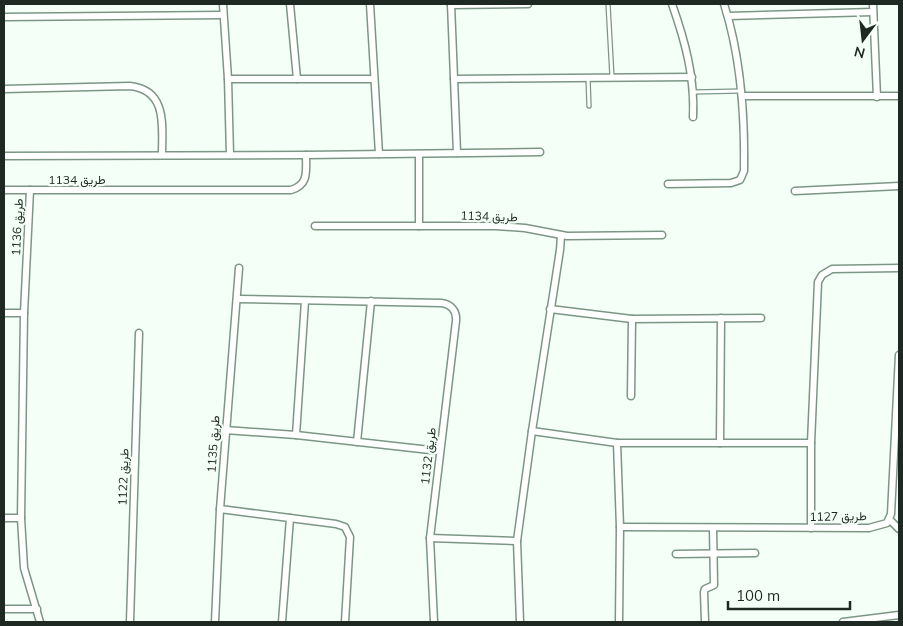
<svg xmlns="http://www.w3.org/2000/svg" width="903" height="626" font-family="Mulish,Vazirmatn,sans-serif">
<rect width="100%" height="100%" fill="#f4fff7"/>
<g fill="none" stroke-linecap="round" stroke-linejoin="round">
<g stroke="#7c9685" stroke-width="5.5">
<g id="service">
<path d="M608,4l4,73"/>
<path d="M588,78l1,28"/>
<path d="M694,92l47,-1"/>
</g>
</g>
<g stroke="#7c9685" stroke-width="9">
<g id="minor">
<path d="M223,4l5,75 2,76"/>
<path d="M290,4l7,75"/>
<path d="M370,4l9,150"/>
<path d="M451,4l6,149"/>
<path d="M672,4c13,37 23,73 21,113"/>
<path d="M873,4l4,93"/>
<path d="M451,5l77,-1"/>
<path d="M728,16l145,-4"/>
<path d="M4,17l219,-2"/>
<path d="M228,79h146"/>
<path d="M454,79l238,-2"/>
<path d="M4,89l126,-3c38,4 32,41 32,69"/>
<path d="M742,96h157"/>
<path d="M419,154v72"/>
<path d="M4,156l302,-1 234,-3"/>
<path d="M668,184l63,-1 9,-3 4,-9c1,-55 -3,-114 -20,-167"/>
<path d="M4,190h287c18,-5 15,-19 15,-35"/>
<path d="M30,190l-6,123 -3,205 3,50 16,54"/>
<path d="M795,191l104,-5"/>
<path d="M315,226h181l29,2 42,8 95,-1"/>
<path d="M237,299l204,4c10,1 16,8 15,18l-26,217 4,84"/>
<path d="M550,309l82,10 129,-1"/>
<path d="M4,313h20"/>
<path d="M631,396l1,-77"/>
<path d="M225,430l71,5 143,16"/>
<path d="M532,431l85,12h194"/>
<path d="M296,435l9,-134"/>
<path d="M357,442l14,-141"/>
<path d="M617,443l3,84 -1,95"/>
<path d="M720,443l1,-125"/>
<path d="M220,509l116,15 9,3 5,10 -5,85"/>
<path d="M4,518h17"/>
<path d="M889,519l10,10"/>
<path d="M620,527l249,1 18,-5 4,-9 8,-159"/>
<path d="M811,528v-85l7,-161 4,-7 10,-6 67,-1"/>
<path d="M430,538l87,3"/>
<path d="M676,554l79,-1"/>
<path d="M4,609h33"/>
<path d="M130,622l9,-289"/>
<path d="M215,622l5,-113 19,-241"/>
<path d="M282,622l8,-104"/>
<path d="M520,622l-3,-81 15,-110 28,-181 1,-14"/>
<path d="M705,622l-1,-30 1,-3 9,-4 -1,-57"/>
<path d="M843,622l56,-7"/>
</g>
</g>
<use href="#service" stroke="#fff" stroke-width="3"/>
<use href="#minor" stroke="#fff" stroke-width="6"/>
</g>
<g text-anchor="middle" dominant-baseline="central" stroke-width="4.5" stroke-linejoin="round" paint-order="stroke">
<g font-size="12" fill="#1f2923" stroke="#f4fff7">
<text x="77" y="179">طريق 1134</text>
<text transform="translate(489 216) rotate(2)">طريق 1134</text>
<text transform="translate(17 227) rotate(-87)">طريق 1136</text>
<text transform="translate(213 444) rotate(-86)">طريق 1135</text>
<text transform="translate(428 456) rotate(-83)">طريق 1132</text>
<text transform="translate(123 477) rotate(-88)">طريق 1122</text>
<text transform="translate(838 516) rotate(-1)">طريق 1127</text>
</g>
</g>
<rect width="903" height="626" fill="none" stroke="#1f2923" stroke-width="10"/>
<g transform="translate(863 40) rotate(195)" stroke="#f4fff7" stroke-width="4" paint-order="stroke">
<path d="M0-4L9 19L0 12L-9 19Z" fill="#1f2923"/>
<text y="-8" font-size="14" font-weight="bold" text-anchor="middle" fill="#1f2923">N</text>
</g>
<path d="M728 601v8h122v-8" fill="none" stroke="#1f2923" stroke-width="2.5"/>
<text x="736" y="601" font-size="15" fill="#1f2923" stroke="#f4fff7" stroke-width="4" paint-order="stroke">100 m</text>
</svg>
